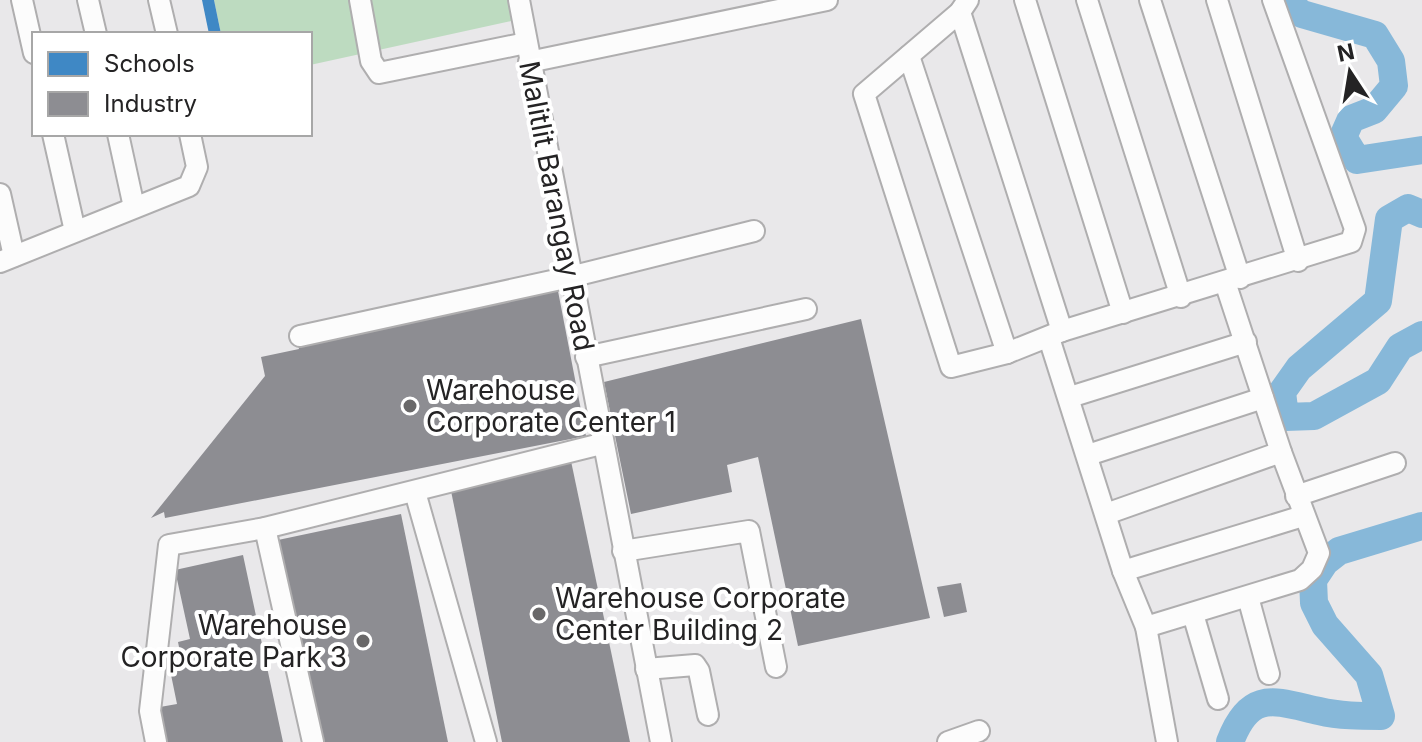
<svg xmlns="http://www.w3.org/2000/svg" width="1422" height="742" font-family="Inter,sans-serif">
<rect width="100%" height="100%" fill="#e9e8ea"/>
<path fill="#bddbc0" d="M214,0h304l2,19 -210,46v-31h-89z"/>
<path fill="#3f88c5" d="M202,0h12l7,34h-12z"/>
<g fill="#8d8d92">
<path d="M558,291l28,145 -421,82 -1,-6 -13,6 114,-142 -4,-19 38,-8 -2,-8z"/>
<path d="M861,319l69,299 -132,28 -40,-189 -31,8 5,27 -101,22 -27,-132z"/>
<path d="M571,461l59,281h-128l-52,-256z"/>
<path d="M401,514l47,228h-128l-42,-202z"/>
<path d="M243,555l40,187h-116l-7,-35 17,-3 -8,-39 13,-3 -4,-20 12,-3 -15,-69z"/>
<path d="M961,583l6,29 -23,5 -7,-30z"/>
</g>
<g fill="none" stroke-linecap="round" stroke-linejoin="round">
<g stroke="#87b8d9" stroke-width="28">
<path d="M1284,0l18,14 73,21 16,26 3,25 -20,24 -23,9 -8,18 14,23 65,-10"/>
<path d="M1422,214l-14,-6 -19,11 -11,82 -79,67 -17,24 3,25 29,-1 64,-35 22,-34 22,-12"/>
<path d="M1230,742c20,-53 44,-41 89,-31 21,5 42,5 62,5l-12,-41 -44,-50 -11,-22 -1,-23 12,-18 14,-11 83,-25"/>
</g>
<g stroke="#afaeaf" stroke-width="24">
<g id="minor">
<path d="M22,0l12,53"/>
<path d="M88,0l8,34"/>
<path d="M159,0l8,34"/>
<path d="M360,0l11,61 8,12 147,-30"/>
<path d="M519,0l142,742"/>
<path d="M968,0l-8,12 -96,82 87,273 56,-14 55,-22 289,-89 4,-13 -82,-229"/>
<path d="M1025,0l98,313"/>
<path d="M1087,0l94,297"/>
<path d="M1150,0l90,278"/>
<path d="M1217,0l81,261"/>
<path d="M960,12l102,319"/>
<path d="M909,56l98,297"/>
<path d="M529,62l298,-62"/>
<path d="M53,134l22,97"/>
<path d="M118,134l16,73"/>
<path d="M0,194l14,62"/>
<path d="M0,262l189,-76 8,-19 -7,-33"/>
<path d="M300,336l270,-59 184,-46"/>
<path d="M1049,338l74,233 23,56 21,115"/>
<path d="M586,357l220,-48"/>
<path d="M1070,397l176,-55"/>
<path d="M1088,455l175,-57"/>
<path d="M415,492l71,250"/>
<path d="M1296,496l99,-33"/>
<path d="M1106,514l175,-62"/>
<path d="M265,528l48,214"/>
<path d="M623,551l126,-20 27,136"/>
<path d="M1123,571l180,-55"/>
<path d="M1248,597l21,77"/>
<path d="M1193,614l25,85"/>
<path d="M1146,627l154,-47 12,-11 7,-16 -38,-101 -56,-170"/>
<path d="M646,669l49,-4 4,6 9,44"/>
<path d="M156,742l-6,-31 19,-166 96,-17 336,-84"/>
<path d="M948,742l31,-11"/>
</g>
</g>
<use href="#minor" stroke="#fcfcfc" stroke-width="20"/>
</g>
<g fill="#696869" stroke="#fff" stroke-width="3">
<circle cx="410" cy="406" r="8"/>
<circle cx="539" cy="614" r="8"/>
<circle cx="363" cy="641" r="8"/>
</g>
<g text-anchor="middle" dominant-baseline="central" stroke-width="8" stroke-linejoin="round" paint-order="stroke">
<g font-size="28" fill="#242324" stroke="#fff">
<text transform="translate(557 206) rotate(79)">Malitlit Barangay Road</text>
</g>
<g font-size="28" fill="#242324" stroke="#fff" text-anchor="start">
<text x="426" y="390">Warehouse<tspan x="426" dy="32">Corporate Center 1</tspan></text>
<text x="555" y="598">Warehouse Corporate<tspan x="555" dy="32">Center Building 2</tspan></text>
<text x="347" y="625" text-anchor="end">Warehouse<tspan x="347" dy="32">Corporate Park 3</tspan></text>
</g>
</g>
<rect x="32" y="32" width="280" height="104" fill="#ffffff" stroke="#a7a7a7" stroke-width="2"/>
<rect x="48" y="52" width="40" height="24" fill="#3f88c5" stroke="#a7a7a7" stroke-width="2"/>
<text x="104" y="72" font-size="24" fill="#242324">Schools</text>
<rect x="48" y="92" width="40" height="24" fill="#8d8d92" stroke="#a7a7a7" stroke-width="2"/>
<text x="104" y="112" font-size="24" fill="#242324">Industry</text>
<g transform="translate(1350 72) rotate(348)" stroke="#ffffff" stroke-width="6" paint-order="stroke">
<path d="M0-6L14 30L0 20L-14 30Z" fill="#242324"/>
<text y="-12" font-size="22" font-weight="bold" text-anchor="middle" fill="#242324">N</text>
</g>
</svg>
